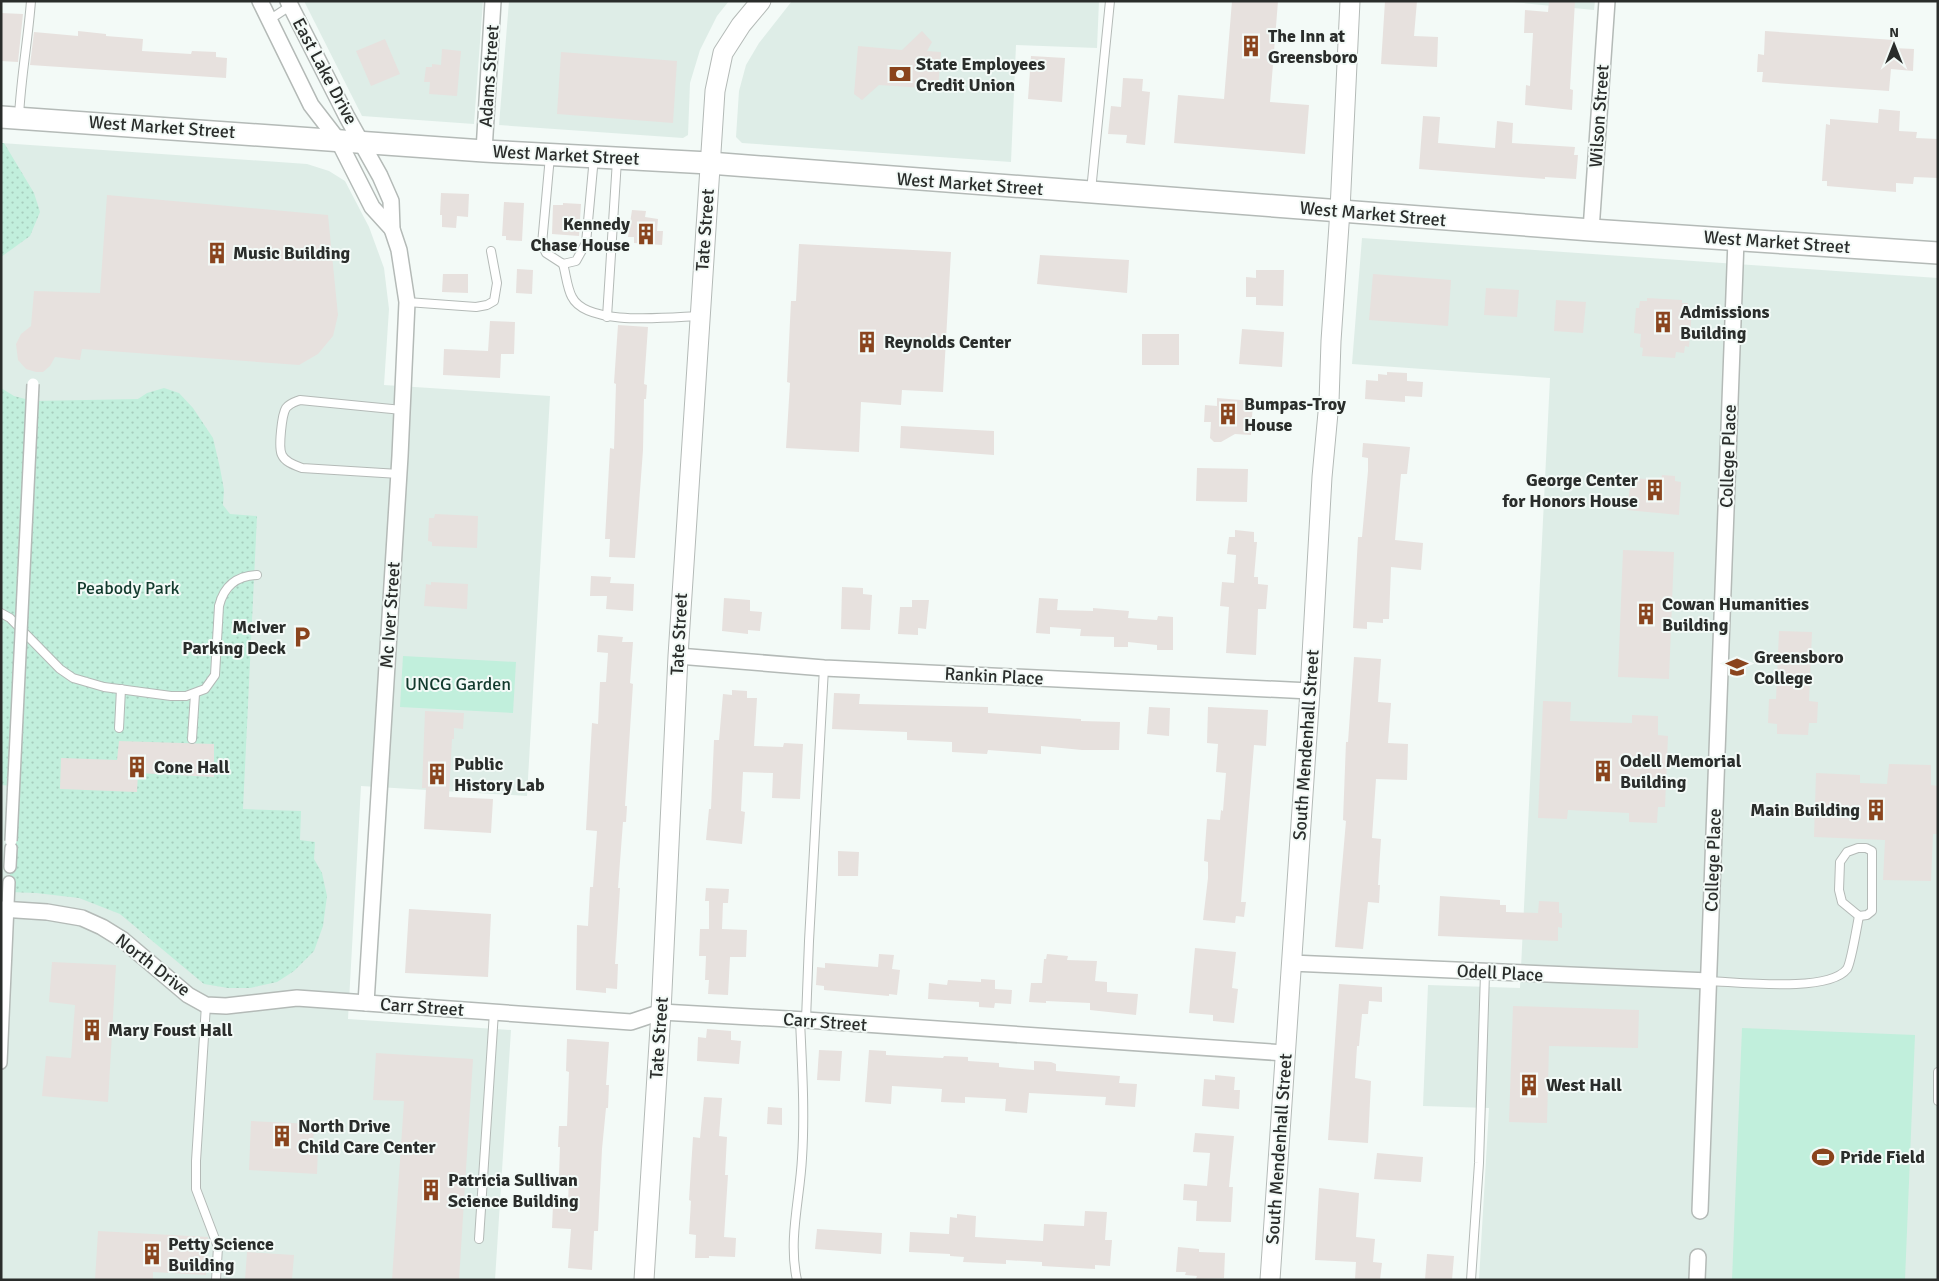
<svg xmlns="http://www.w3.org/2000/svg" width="1939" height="1281" font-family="Signika,sans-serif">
<defs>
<pattern id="grass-dots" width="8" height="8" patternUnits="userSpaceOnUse" patternTransform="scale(1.25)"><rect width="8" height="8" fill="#c1efdc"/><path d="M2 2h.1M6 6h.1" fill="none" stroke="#a6cdbd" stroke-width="1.8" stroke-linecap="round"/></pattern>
</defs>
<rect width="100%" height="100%" fill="#f3faf7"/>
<g fill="#deede7">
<path d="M304,1h179l-9,123 -112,-8z"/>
<path d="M509,1h220l-12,15 -17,34 -10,33 -2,52 -5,3 -184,-13z"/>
<path d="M792,1h307l-2,47 -81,-3 -5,117 -269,-19 -6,-6 3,-46 7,-26 13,-22z"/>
<path d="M1502,1h93l-1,9z"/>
<path d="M1,143l306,21 22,7 16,10 24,46 15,41 5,41 -5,76 166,11 -23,400 -166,-10 -13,233 163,11 -16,250h-494z"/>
<path d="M1362,238l576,40v1002h-459l10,-172 -66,-2 5,-121 92,3 30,-610 -198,-14z"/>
</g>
<g fill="url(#grass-dots)">
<path d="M1,143h3l30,50 6,19 -10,24 -29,21z"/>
<path d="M1,388l13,8 19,5 105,-2 9,-6 17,-5 15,5 14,15 20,30 7,30 4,22 -1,15 7,9 27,2 -14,293 58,2 -1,29 15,2 -1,17 8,14 5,23 -4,30 -9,25 -20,20 -17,11 -27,6h-22l-24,-4 -84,-70 -41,-16 -43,-5 -27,-1 5,-106 -13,-1z"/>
</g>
<g fill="#c1efdc">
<path d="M403,656l113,6 -3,51 -113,-6z"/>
<path d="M1742,1028l173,7 -10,245h-173z"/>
</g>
<g fill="#e7e1de">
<path d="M1232,1h46l-8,101 39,3 -4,49 -131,-11 4,-48 46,4z"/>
<path d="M1385,1h32l-3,35 24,1 -1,30 -56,-3z"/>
<path d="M1549,1h26l-5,88 3,1 -1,20 -47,-5 1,-20 4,1 3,-53h-9l1,-23 23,2z"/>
<path d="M1,13l22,1 -5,48 -17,-1z"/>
<path d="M78,31l28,3v2l37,3 -1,12 49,3 1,-3 24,1v5l11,1 -1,20 -196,-13 4,-33 44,4z"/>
<path d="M922,31l10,11 -5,9 14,1 -3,37 -59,-4 -17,15 -8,-6 4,-48 44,4z"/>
<path d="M1765,31l129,9 -1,8 21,1 -1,22 -22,-2 -2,22 -127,-9 1,-10h-6l1,-18 6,1z"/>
<path d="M385,39l15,35 -29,12 -15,-35z"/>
<path d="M442,49l19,2 -4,45 -28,-2 1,-12h-6l2,-15h6v-3l9,1z"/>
<path d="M561,52l116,9 -4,62 -116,-9z"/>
<path d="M1031,56l34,2 -3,44 -34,-3z"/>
<path d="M1123,78l20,1 -1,12 8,1 -5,53 -19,-2 1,-8 -19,-1 3,-28 10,1z"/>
<path d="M1879,109l21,2 -1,20 18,1 -1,6 22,1v39l-24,-1 -1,7 -17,-1v9l-69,-6v-5h-5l4,-57 4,1v-6l48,4z"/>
<path d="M1423,116l17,1 -2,26 57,5 2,-27 16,2 -1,20 63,4 -1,8h4l-2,24 -31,-2v2l-126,-10z"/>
<path d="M441,193l28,1 -1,23 -11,-1 -1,12 -14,-1v-12h-2z"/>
<path d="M107,195l221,20 10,100 -5,21 -15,18 -19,11 -217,-16 -2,11 -25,-3 -5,9 -7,6h-7l-10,-3 -8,-9 -2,-16 5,-10 10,-8 3,-35 66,2z"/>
<path d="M504,202l20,1 -2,38 -16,-1v-4h-4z"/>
<path d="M563,203l18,1 -2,32 -27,-2 1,-29h10z"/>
<path d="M632,210l14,1 -1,6 13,2 -1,12h6l-1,14 -28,-2v-6h-6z"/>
<path d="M799,244l152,8 -8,140 -41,-2 -1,15 -40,-3 -2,50 -73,-4 4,-65 -3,-1 4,-81h5z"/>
<path d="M1040,255l89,5 -2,33 -90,-9z"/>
<path d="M517,269l16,1 -1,24 -16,-1z"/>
<path d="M1256,270h28l-1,36 -27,-1v-8h-10v-20l10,1z"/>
<path d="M443,274h25v19l-26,-1z"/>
<path d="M1373,274l78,6 -3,46 -79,-6z"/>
<path d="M1486,288l33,2 -2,27 -33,-2z"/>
<path d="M1647,298l35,2v3h6v7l4,1 -3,36 -4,-1 -1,7 -8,-1 -1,6 -33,-2 1,-8 -3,-1 1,-13 -7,-1 2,-25h3l1,-7h7z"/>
<path d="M1556,300l30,2 -3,31 -29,-2z"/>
<path d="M490,321l25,1 -1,32h-13l-1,24 -57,-3 1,-26 44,2z"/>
<path d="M618,325l30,2 -4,57 3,1 -1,14h-2l-1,51 -8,108 -26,-1 1,-18h-5l5,-91 4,1 2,-65 -2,-1z"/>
<path d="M1242,329l42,3 -2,35 -43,-3z"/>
<rect x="1142" y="334" width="37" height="31"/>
<path d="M1387,372l20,1v8l16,1 -1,15 -17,-1v6l-40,-3 1,-19 12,1v-7l9,1z"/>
<path d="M1217,398l36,3 -2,34 -16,-1 -14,8h-7l-4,-4 1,-16h-7l1,-17 12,1z"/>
<path d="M901,426l93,5v24l-94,-7z"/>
<path d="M1363,443l47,4 -3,27h-6l-6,66 28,3 -2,27 -30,-3 -2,52h-6v4l-16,-1v7l-14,-1 5,-91h4l6,-66v-13l-6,-1z"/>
<path d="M1197,468l51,1 -1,33 -51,-1z"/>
<path d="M1662,475l13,1v5l6,1 -2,33 -52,-5 4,-32 30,2z"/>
<path d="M435,514l43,2 -1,32 -45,-2v-4l-4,-1 1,-23h5z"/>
<path d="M1235,530l19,2v10h3l-3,35h4v7l10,1 -2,24h-8l-2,46 -30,-2 3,-46 -9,-1 2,-24 12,1 2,-28 -9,-1 2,-17h6z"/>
<path d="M1623,550l51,2 -5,127 -51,-2z"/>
<path d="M591,576l20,1 -1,6 24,1 -1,27 -27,-2 1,-13h-17z"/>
<path d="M431,582l37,2 -1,25 -43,-3 2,-22 5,1z"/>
<path d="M842,587l21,1v6l9,1 -2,35 -29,-1z"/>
<path d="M724,598l26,2v11l12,1 -2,19 -12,-1v4l-26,-3z"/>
<path d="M1039,598l19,1 -1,11 36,1v-3l36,3 -1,7 29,2 1,-4 15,1v33h-16v-5l-29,-3v5h-14v-10l-34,-1 1,-7 -31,-2v7l-14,-1z"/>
<path d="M912,600h17l-3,29 -8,-1v7l-20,-1 2,-27h12z"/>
<path d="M1779,631l33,1 -3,69 9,1 -1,21h-8l-1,12 -31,-1v-10l-9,-1 1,-24h7z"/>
<path d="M598,635l25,2 -1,5h11l-3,41 3,1 -8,122h2l-1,16h-3l-5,66h2l-5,76h3l-1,25 -11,-1v5l-30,-3 1,-65 11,1 2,-39h3l4,-56 -11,-1 6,-107 6,1 2,-42h6l2,-29 -11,-1z"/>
<path d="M1354,657l27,2 -3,43 13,1 -3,40 20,1 -1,36 -31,-1 -4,59 9,1 -3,46h2l-1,18 -11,-1 -5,47 -28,-2 11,-126 -3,-1 3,-78h2z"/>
<path d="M732,690l15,1v7h10l-3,48 29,1 1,-4 19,1 -3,55 -28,-1 1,-25 -30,-1 -2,39 4,1 -3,32 -36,-4 3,-31h2l3,-69h5l4,-46 9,1z"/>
<path d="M834,693l26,1 -1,10 129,3v6l93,6v2l39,1 -1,28h-37l-41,-4v8l-53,-4 -1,4 -35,-2v-10l-45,-2v-8l-75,-3z"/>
<path d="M1543,701l28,1 -1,19 62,2v-8l26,1v19l10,1 -3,71h-7l-1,16 -28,-1v-9l-61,-3 -1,9 -29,-1z"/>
<path d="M1149,707l21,1 -1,28 -22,-2z"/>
<path d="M1208,707l60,3 -2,36 -12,-1 -13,157h5l-2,15 -8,-1 -1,7 -32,-3 5,-42v-16l-4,-1 3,-42 13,1 1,-10 2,1 3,-38 -10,-1 2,-28 -11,-1z"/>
<path d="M425,711l39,2 -1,16 -9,-1v11h-2l-3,58 44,2 -2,34 -67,-4 2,-41h-4z"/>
<path d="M119,741l95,3v33l-76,-4 -1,19 -77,-3 1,-31 56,2z"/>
<path d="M1889,764l42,1v20l7,1v48h-5l-2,47 -48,-1 2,-40 -71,-3 2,-64 44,2v8l27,1z"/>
<path d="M838,851l21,1 -1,24h-20z"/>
<path d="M706,888l23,1 -1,14h-5l-1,26 25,1 -1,27h-16l-2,38 -20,-1 1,-14h-4l1,-24h-7l1,-27h9v-28h-4z"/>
<path d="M1440,896l60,4v5h6v7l32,1 1,-12 20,1v11h3v15l-4,-1v14l-120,-5z"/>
<path d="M409,909l82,5 -3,63 -83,-4z"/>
<path d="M1195,948l41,4 -4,36 6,1 -4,34 -21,-2v-6l-24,-2z"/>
<path d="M879,954l15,1 -2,14 8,1 -3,25 -8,-1v2l-65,-6v-4l-8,-1 1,-18 8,1v-5l53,4z"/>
<path d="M1047,954l21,2 -1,4 30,1 -2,20 12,1v10l31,2 -2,21 -46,-5v-7l-44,-2v2l-17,-1 2,-19h11l2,-24h2z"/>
<path d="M52,962l64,3 -8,137 -66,-6 4,-40 25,2 4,-53 -26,-3z"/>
<path d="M981,979l14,1v9l17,1 -1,14 -16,-1 -1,5 -15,-1v-5l-51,-3 1,-16 18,2 1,-5 33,2z"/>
<path d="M1339,984l43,3v15l-13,-1 -1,13h-6l-3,32h-2l-2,32 16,3 -3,62 -40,-3z"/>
<path d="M1513,1006l126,4 -1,38 -89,-2 -2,77 -38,-1z"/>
<path d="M707,1029l24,2v9l10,1 -2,23 -42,-3 1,-24 8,1z"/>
<path d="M567,1039l42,3 -3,43h3l-1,23h-2l-4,41 -4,82h-4l-2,39 -24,-2 3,-39 -19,-1 1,-23 15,1 1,-30h-10l1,-29h-2l1,-21h8l2,-54 -3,-1z"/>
<path d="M819,1050l23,1 -2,30 -23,-1z"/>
<path d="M869,1050l17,1v4l57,3 1,-2 24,1v4l31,2v4l35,3v-9l17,1 5,2v7l64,5 -1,7 18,1 -2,23 -30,-2 1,-8 -77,-4 -2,20 -22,-2 1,-12 -41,-2v6l-24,-1 1,-13 -50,-3 -1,18 -26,-2z"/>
<path d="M376,1053l97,6 -14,221h-67l12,-179 -31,-1z"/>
<path d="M1215,1075l20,2 -1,13h6l-1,19 -37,-3 2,-27 11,1z"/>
<path d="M704,1097l18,1 -3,38 8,1 -2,38h3l-4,62 12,1 -1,19 -26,-1v2h-14l1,-23 -7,-1 2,-33 -2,-1 4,-63 7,1z"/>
<path d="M768,1107l14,1v17l-15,-1z"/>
<path d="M251,1121l63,3 -1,24h5l-1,26 -68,-4z"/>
<path d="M1195,1133l39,3 -5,51h4l-2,35 -35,-1 1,-20 -14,-1 1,-16 23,2 3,-33 -17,-1z"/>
<path d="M1377,1153l46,4 -2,25 -47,-3z"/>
<path d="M1319,1188l40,5 -3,44 19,2 -2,23 9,1 -2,17h-25l1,-18 -41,-2z"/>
<path d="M1085,1211l22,1 -2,28h7l-2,26 -15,-1v4l-53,-3v-4l-36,-2v4l-43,-2 1,-5 -14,-1v-2l-41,-2 1,-20 39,2 1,-17 7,1v-4l19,2 -1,21 68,4 1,-17 40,2z"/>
<path d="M817,1229l65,4 -1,21 -66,-5z"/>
<path d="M98,1231l110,6 -2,38 -53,-3v8h-58z"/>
<path d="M1178,1247l21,2v3l26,1 -1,25 -28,1 1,-3 -12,-1 1,-3h-10z"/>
<path d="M247,1252l47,3 -2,25h-47z"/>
<path d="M1427,1254l27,2 -2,24h-27z"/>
</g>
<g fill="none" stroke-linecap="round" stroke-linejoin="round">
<g stroke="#b4bab7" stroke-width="10">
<g id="service">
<path d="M269,20l21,-14"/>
<path d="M19,116c2,-39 9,-76 12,-115"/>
<path d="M550,156l-8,88 4,9 17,11 13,-3 10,-18 8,-86"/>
<path d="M1091,191l19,-190"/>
<path d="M563,264c3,10 4,24 9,33 15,30 98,20 128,19"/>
<path d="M407,302l69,5 11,-2 7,-4 3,-18 -6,-32"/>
<path d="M607,317l10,-157"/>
<path d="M399,474l-97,-6c-8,-3 -17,-6 -20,-13 -4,-7 0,-41 4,-47 4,-5 9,-6 14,-8l102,10"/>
<path d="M1,613l9,5 50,51 13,9 31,9 67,9h15l19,-7 10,-14 4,-69c5,-20 17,-30 38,-31"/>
<path d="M119,728l2,-39"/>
<path d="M192,739l3,-45"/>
<path d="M1858,848h8l6,3v60l-5,4 -8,1 -17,-14 -3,-12 1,-28 7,-10z"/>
<path d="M1709,981c30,1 119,12 138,-12 4,-6 10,-43 12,-53"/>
<path d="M206,1005l-10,156v28l22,58 -2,33"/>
<path d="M806,1020l3,-79 15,-273"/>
<path d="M1938,1072v29"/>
<path d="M479,1239l15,-227"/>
<path d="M797,1280c-9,-40 3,-82 5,-122 3,-46 0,-92 -2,-138"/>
<path d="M1471,1280l8,-117 6,-190"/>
</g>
</g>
<g stroke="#b4bab7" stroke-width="14">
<g id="pedestrian">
<path d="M10,867l1,-19"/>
<path d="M1,1063l8,-181"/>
</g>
</g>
<g stroke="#b4bab7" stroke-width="18">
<g id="minor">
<path d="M260,1l51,104 27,35 34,67 20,22"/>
<path d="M288,1l59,116 33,59 11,25 1,28 7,21 8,52 -7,154 -34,547"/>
<path d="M484,151l9,-150"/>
<path d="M1591,230l16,-229"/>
<path d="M678,656l146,12 486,23"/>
<path d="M1,909l46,3 35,6 20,9 21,13 65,55 18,10 20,1 71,-8 334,24 30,-10 145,8 479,33"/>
<path d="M1291,963l418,18"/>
<path d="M1700,1211l36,-971"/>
<path d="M1697,1280l1,-23"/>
</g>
</g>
<g stroke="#b4bab7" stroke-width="21">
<g id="tertiary">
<path d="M644,1280l17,-268 17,-356 37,-565 8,-38 18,-28 20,-24"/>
<path d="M1270,1280l40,-589 12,-214 7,-75 2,-61 9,-131 10,-209"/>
</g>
</g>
<g stroke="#b4bab7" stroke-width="24">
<path id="secondary" d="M1,117l483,34 225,12 882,67 347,23"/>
</g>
<use href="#service" stroke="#fff" stroke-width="8"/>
<use href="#pedestrian" stroke="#fff" stroke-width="11"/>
<use href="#minor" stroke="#fff" stroke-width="15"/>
<use href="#tertiary" stroke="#fff" stroke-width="19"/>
<use href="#secondary" stroke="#fff" stroke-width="21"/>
<g stroke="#b4bab7" stroke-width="14" stroke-linecap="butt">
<path id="pedestrian-bridge" d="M11,841l22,-457"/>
</g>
<use href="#pedestrian-bridge" stroke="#fff" stroke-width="11"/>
</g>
<defs>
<g id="building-bare" transform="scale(1.725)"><path d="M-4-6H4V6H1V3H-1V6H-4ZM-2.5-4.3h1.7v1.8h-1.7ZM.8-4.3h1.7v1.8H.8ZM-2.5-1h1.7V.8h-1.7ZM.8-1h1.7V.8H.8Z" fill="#8a441d" stroke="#f3faf7" stroke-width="2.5" paint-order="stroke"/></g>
<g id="bank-bare" transform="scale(1.725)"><path d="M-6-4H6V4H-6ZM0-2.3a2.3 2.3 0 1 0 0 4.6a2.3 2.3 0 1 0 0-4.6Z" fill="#8a441d" stroke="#f3faf7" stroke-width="2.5" paint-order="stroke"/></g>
<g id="parking-bare" transform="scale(1.725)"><path d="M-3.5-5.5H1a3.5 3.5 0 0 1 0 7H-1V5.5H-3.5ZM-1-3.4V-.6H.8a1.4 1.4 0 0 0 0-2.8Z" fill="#8a441d" stroke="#f3faf7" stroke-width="2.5" paint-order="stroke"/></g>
<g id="university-bare" transform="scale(1.725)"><path d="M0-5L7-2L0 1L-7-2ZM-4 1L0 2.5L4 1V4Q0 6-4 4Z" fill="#8a441d" stroke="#f3faf7" stroke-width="2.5" paint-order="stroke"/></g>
<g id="stadium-bare" transform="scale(1.725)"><path d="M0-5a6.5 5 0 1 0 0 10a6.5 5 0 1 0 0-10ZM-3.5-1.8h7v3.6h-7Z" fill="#8a441d" stroke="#f3faf7" stroke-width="2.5" paint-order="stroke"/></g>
</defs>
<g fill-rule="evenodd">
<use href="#building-bare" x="1251" y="46"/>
<use href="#bank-bare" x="900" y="74"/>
<use href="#building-bare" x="646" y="234"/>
<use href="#building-bare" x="217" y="253"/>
<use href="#building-bare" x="1663" y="322"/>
<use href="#building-bare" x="867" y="342"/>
<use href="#building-bare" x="1228" y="414"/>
<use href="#building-bare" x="1655" y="490"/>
<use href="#building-bare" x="1646" y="614"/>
<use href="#parking-bare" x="302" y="637"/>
<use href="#university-bare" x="1737" y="667"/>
<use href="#building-bare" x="137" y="767"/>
<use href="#building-bare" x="1603" y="771"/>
<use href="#building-bare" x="437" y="774"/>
<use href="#building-bare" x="1876" y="810"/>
<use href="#building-bare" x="92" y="1030"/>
<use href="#building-bare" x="1529" y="1085"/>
<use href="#building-bare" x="282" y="1136"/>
<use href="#stadium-bare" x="1823" y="1157"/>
<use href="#building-bare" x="431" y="1190"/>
<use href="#building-bare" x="152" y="1254"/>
</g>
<g text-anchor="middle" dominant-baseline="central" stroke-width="4" stroke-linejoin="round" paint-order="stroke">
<g font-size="18" font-weight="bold" fill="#2a2d2b" stroke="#f3faf7" text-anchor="start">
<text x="1268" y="36">The Inn at<tspan x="1268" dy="21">Greensboro</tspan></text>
<text x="916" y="64">State Employees<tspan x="916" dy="21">Credit Union</tspan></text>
<text x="630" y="224" text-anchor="end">Kennedy<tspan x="630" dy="21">Chase House</tspan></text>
<text x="233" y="253">Music Building</text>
<text x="1680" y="312">Admissions<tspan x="1680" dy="21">Building</tspan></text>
<text x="884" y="342">Reynolds Center</text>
<text x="1244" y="404">Bumpas-Troy<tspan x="1244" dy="21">House</tspan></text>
<text x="1638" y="480" text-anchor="end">George Center<tspan x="1638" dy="21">for Honors House</tspan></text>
<text x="1662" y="604">Cowan Humanities<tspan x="1662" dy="21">Building</tspan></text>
<text x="286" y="627" text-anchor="end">McIver<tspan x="286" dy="21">Parking Deck</tspan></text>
<text x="1754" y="657">Greensboro<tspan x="1754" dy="21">College</tspan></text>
<text x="1620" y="761">Odell Memorial<tspan x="1620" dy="21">Building</tspan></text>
<text x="454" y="764">Public<tspan x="454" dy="21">History Lab</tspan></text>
<text x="154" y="767">Cone Hall</text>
<text x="1860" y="810" text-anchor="end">Main Building</text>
<text x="108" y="1030">Mary Foust Hall</text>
<text x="1546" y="1085">West Hall</text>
<text x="298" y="1126">North Drive<tspan x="298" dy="21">Child Care Center</tspan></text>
<text x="1840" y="1157">Pride Field</text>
<text x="448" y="1180">Patricia Sullivan<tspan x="448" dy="21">Science Building</tspan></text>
<text x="168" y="1244">Petty Science<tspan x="168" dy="21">Building</tspan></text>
</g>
<g font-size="18" fill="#2a2d2b" stroke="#f3faf7">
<text transform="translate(325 71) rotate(62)">East Lake Drive</text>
<text transform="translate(489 76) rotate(-86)">Adams Street</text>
<text transform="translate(1599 116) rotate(-86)">Wilson Street</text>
<text transform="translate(162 127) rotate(4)">West Market Street</text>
<text transform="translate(566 155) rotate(3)">West Market Street</text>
<text transform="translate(970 184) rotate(4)">West Market Street</text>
<text transform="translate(1373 214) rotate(5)">West Market Street</text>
<text transform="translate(705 230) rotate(-86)">Tate Street</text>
<text transform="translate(1777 242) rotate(4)">West Market Street</text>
<text transform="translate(1728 456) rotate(-88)">College Place</text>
<text transform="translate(390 615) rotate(-86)">Mc Iver Street</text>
<text transform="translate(679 634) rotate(-87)">Tate Street</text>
<text transform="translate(994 676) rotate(3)">Rankin Place</text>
<text transform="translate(1306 745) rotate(-86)">South Mendenhall Street</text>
<text transform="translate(1713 860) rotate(-88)">College Place</text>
<text transform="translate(153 965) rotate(38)">North Drive</text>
<text transform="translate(1500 973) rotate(3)">Odell Place</text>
<text transform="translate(422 1007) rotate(4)">Carr Street</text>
<text transform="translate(825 1022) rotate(4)">Carr Street</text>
<text transform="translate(659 1038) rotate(-86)">Tate Street</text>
<text transform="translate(1279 1149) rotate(-86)">South Mendenhall Street</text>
</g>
<g font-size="18" fill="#123a2d" stroke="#f3faf7">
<text x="128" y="588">Peabody Park</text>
<text x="458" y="684">UNCG Garden</text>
</g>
</g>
<rect width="1939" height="1281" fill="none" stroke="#2a2d2b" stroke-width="5"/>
<g transform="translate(1894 45)" stroke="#f3faf7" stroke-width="4" paint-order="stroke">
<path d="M0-4L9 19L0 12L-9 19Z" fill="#2a2d2b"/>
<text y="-8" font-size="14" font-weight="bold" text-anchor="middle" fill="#2a2d2b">N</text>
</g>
</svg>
